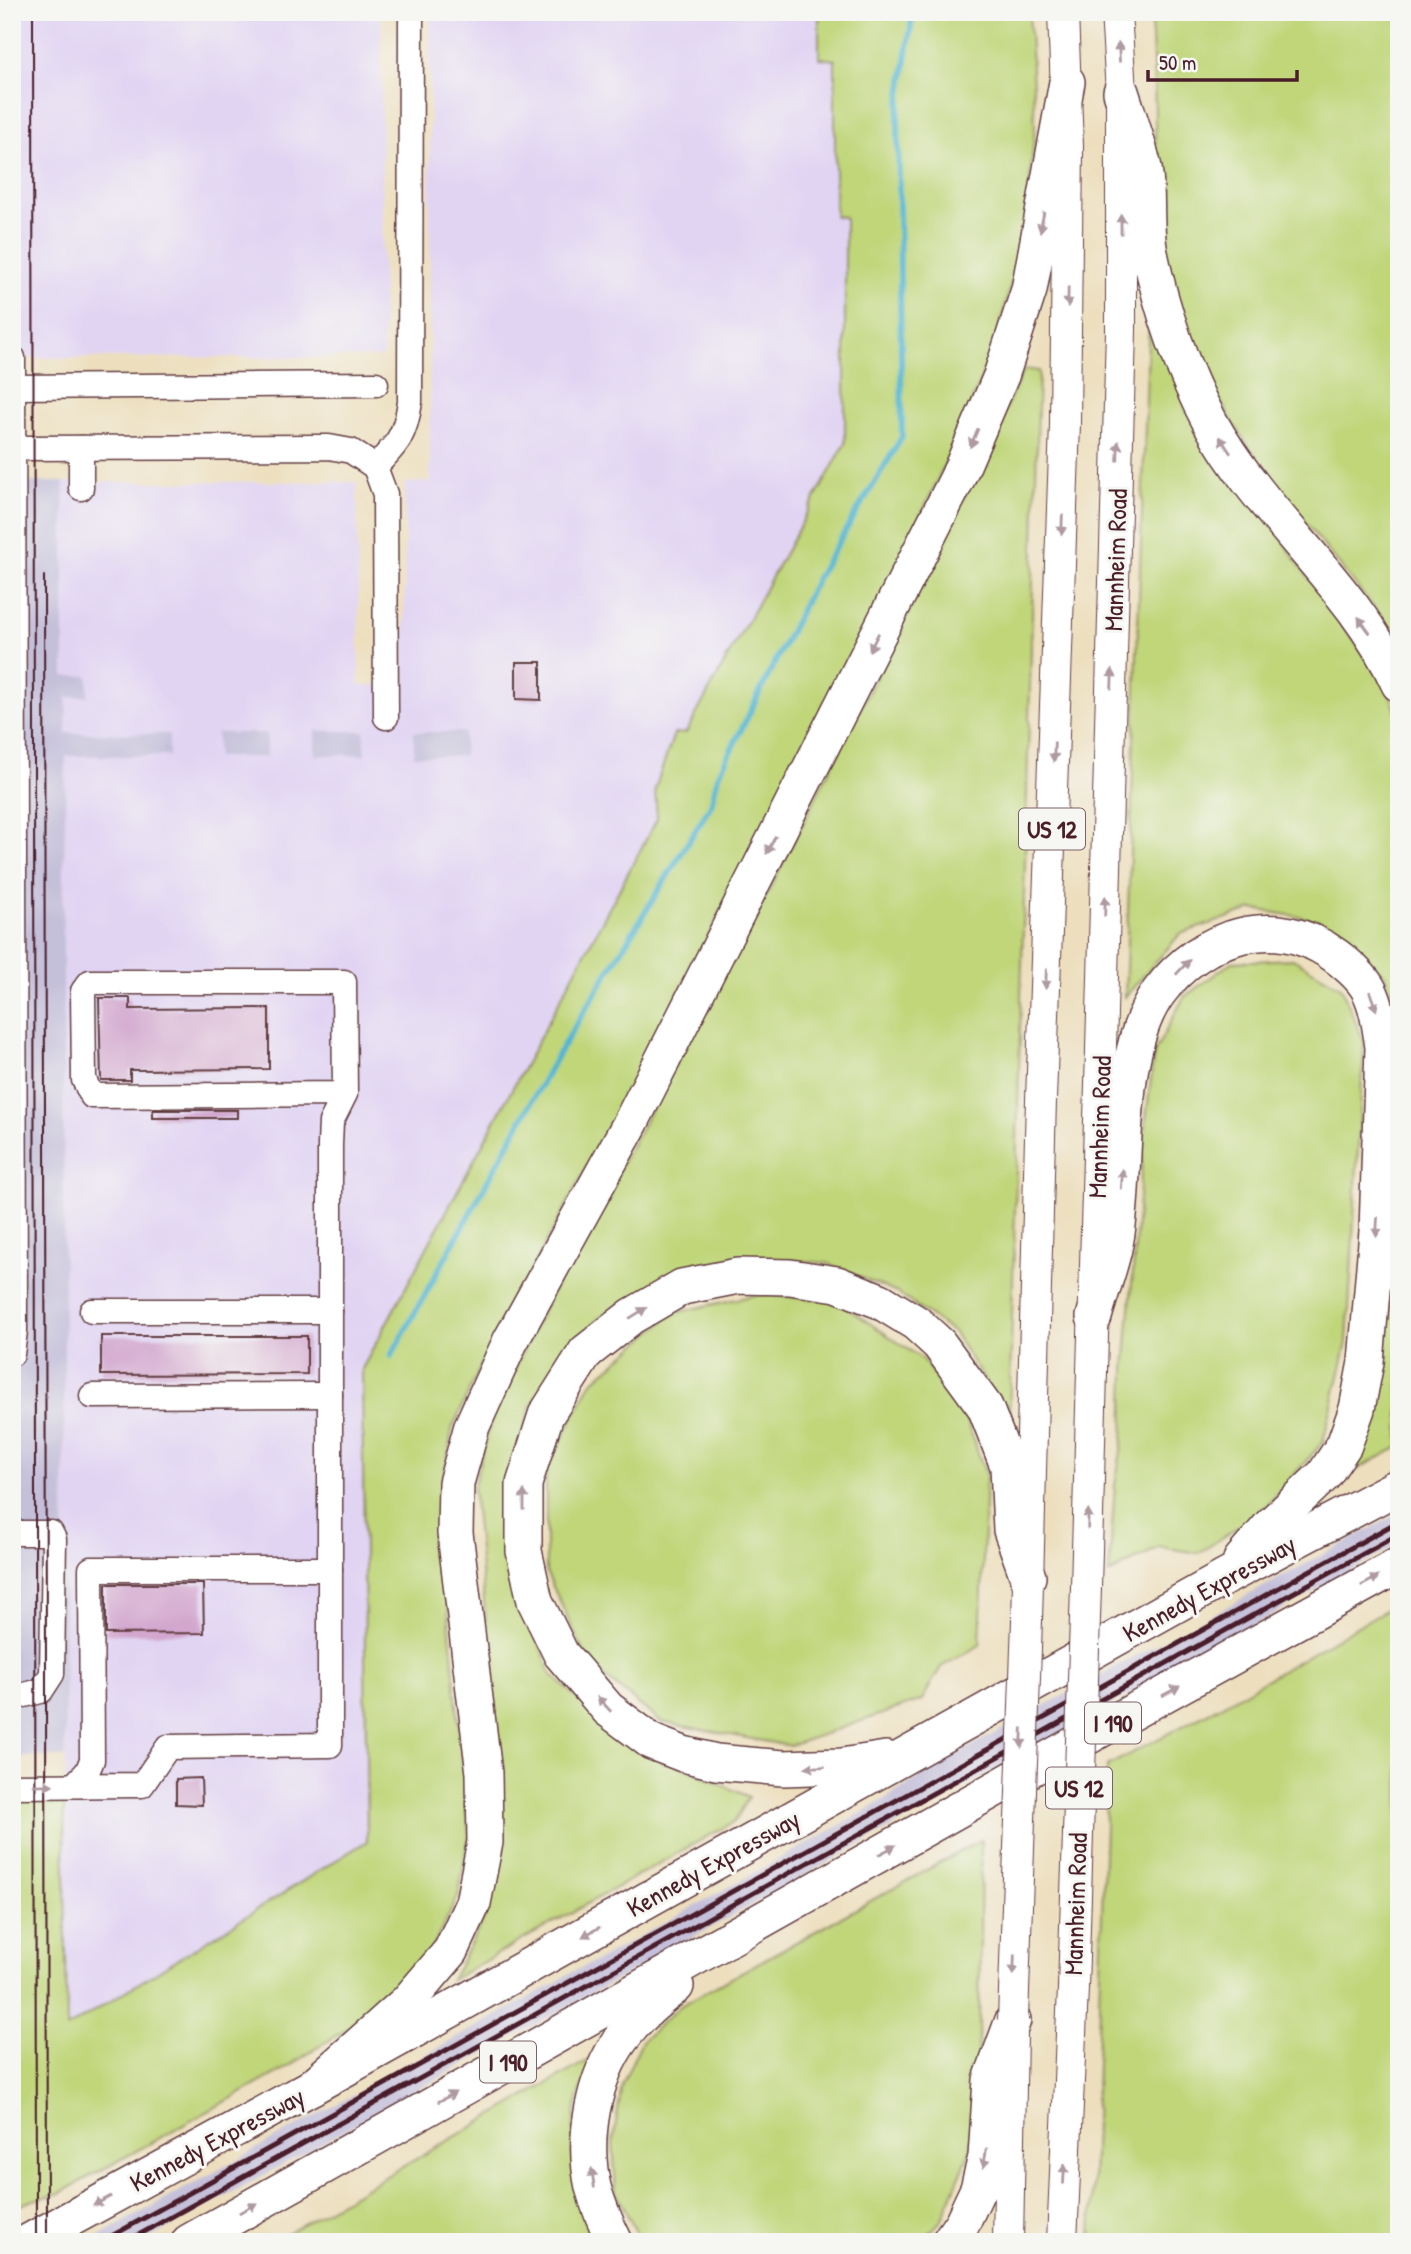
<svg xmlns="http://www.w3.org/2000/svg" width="1411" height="2254" font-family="'Patrick Hand',sans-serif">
<rect width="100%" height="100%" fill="#f6f6f2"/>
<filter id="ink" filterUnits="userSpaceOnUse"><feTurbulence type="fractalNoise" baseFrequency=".0143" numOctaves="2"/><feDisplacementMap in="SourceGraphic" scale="14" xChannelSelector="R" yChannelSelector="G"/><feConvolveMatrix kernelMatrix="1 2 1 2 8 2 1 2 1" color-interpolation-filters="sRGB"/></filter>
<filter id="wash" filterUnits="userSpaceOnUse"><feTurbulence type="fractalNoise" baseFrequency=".00686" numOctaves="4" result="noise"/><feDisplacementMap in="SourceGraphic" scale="28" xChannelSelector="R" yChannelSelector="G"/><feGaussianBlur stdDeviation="1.57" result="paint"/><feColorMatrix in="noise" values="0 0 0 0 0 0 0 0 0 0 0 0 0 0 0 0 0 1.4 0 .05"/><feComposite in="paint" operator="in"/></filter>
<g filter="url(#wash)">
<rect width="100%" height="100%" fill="#eddfbe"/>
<g fill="#e1d4f3">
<path d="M12,12h369l2,345 -371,1z"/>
<path d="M430,12h389v46l16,1v157h10v228l-159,290 -12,1 -19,54 2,29 -295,551 5,472 -301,187 -3,-1099 3,-173h103v-21l-103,-1 1,-37 21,-1 -1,-20 -23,1v-195h293l2,203 45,1 1,-203 25,-1z"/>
</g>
<g fill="#c5c0da">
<path d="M12,482h52v194h24v20l-21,1 -1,36 103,1v22h-103l-3,173 2,828h-44v4h-9z"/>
<path d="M315,731h49l1,24h-50z"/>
<rect x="414" y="732" width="50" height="24"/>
<rect x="217" y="733" width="50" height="24"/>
<path d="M1399,1513v31l-487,272 -769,426h-55l466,-258 14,-10 30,-14 278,-155 66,-42 109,-61z"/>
</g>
<g fill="#c0d679" stroke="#857a52" stroke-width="2">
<path d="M819,12h210l6,114 -10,105 -30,112 -40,100 -73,155 -226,440 -174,324 -30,67 -12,74 2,42 27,290 -11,62 -31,61 -55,55 -91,58 -221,122 -30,8 -18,8v-408l52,-3 3,230 300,-187 -5,-472 295,-550 -2,-30 19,-55 12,-1 159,-289v-227l-10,-1v-156l-16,-2z"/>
<path d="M1151,12h248v633l-11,-19c-89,-115 -194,-221 -224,-369 -9,-46 -8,-93 -9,-138 0,-36 -3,-71 -4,-107z"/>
<path d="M1149,313l139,236 99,138 12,32v304l-13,-48 -68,-55 -65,-11 -73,25 -55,63z"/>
<path d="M1024,369l15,2 -30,1048 -55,-86 -57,-40 -70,-30 -72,-5 -82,15 -75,46 -67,86 -25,92 11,90 34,87 69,65 129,58 -14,24 -284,159 33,-61 17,-67v-76l-28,-288 19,-72 51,-106 231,-429 164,-328z"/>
<path d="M1293,959l48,28 23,55 -17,301 -24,99 -62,70 -62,41 -40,-6 -50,27 6,-89 8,-45 2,-71 19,-232 10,-84 30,-56 48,-35z"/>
<path d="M1399,1154v293l-43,23 20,-52 14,-112z"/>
<path d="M760,1294l77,7 84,57 41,51 24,66 -6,170 -39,22 -19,33 -132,46 -129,-24 -71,-57 -44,-93v-101l45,-88 83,-70z"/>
<path d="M1399,1602v640h-308l16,-476 121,-64z"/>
<path d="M981,1840l-2,199 -8,110 -30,72 -21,21h-279l-25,-50 -3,-49 9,-59 20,-43 38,-35z"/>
<path d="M596,2056c-5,12 -12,24 -16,36 -13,39 -7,114 14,150h-323z"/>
</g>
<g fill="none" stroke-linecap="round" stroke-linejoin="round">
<path stroke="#52b5d1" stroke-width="6" d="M391,1356l167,-302 153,-249 7,-29 99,-198 85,-141 -4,-322 15,-103"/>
</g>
<g id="blocks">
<g fill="#d2a6ce">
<path d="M516,662h25v38l-25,-1z"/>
<path d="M99,998h31v11l139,-1v61l-139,1v10h-29z"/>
<rect x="153" y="1110" width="84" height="8"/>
<path d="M101,1336h206v38l-206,1z"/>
<path d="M106,1584h97l1,49 -98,1z"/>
<path d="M201,1778l1,27 -26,-1v-25z"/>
</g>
</g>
</g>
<g filter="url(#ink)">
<use href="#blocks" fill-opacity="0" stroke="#623c41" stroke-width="2"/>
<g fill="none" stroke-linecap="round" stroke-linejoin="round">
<g stroke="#623c41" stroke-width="27">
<g id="minor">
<path d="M13,387l363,-3"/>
<path d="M12,448l317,-1 22,4 24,16 10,27 1,223"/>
<path d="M375,467c23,-24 30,-31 35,-65l1,-390"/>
<path d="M81,488v-40"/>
<path d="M92,1311h238"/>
<path d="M12,1354l3,-23 -2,-973"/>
<path d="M92,1396l238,-1"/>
<path d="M12,1533h39l3,6 -2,135 -11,17 -29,7"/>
<path d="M74,1785l13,-13 5,-12 -1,-191h239"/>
<path d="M12,1786l130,-1 26,-38 162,-2v-600l1,-23 14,-28 -1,-112h-254l-7,9 1,89 8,16 253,-2"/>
</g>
</g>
<g stroke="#623c41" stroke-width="32">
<g id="major">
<path d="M1086,1587l35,-1256v-239l-5,-80"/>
<path d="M1027,1620l14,-520 24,-676 3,-277 -5,-135"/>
<path d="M1008,2242l4,-207"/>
<path d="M1062,2242l11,-254"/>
</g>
</g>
<g stroke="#623c41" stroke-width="38">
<g id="highway">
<path d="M1121,92c8,25 17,50 23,76 5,28 0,57 6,85 11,56 33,119 60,169 52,95 144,163 189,262"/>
<path d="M1094,1317c8,-30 21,-61 24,-92 9,-69 -1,-176 41,-233 42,-57 117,-81 177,-36 12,9 26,21 33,34 9,18 11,38 14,57l-6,184 -11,131 -9,47 -13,36 -20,30 -52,49 -31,36"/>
<path d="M886,1759l-44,7 -59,2 -67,-6 -33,-8 -31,-12 -44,-33 -47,-55 -26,-53 -11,-50v-67l22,-69 40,-63 46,-36 50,-29 56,-11 52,1 47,7 43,17 36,22 23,21 46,63 23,59 3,64 17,47"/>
<path d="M312,2087l96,-86 43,-50 22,-48 12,-61 -1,-69 -29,-240 1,-50 16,-57 38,-84 119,-216 328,-647 44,-103 28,-86 38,-208"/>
<path d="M28,2242l284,-155 912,-509 175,-92"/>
<path d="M189,2242l918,-516 292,-161"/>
<path d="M615,2242c-9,-18 -17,-36 -22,-55 -11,-48 0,-110 29,-149 15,-20 34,-37 54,-52"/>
<path d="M949,2242l13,-19 16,-34 8,-32 5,-77 22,-60"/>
</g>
</g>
<use href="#minor" stroke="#fff" stroke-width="24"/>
<use href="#major" stroke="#fff" stroke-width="30"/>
<use href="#highway" stroke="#fff" stroke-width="35"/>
<g stroke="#4a1f2b" stroke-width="2">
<path d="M33,12l3,2230"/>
<path d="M44,576l3,1666"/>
</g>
<g stroke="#4a1f2b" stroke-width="5">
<path d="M101,2242l1298,-721"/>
<path d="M126,2242l1273,-708"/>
</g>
<g stroke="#623c41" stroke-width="32" stroke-linecap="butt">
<g id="major-bridge">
<path d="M1073,1988l13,-401"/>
<path d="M1013,2020l14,-400"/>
</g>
</g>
<use href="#major-bridge" stroke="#fff" stroke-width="30"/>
</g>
<defs><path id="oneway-solid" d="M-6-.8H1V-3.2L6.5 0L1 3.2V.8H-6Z" transform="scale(1.75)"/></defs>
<g fill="#ae9aa0">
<use href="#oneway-solid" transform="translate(1119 52) rotate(-93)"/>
<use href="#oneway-solid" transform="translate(1042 222) rotate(101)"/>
<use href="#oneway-solid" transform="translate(1121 224) rotate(-90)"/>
<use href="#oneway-solid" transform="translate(1068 297) rotate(91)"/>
<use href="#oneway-solid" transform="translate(974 438) rotate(113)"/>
<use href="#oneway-solid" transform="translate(1225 445) rotate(-124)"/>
<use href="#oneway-solid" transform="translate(1118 451) rotate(-88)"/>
<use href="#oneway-solid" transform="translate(1062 525) rotate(92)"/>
<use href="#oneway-solid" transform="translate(1364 625) rotate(-126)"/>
<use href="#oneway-solid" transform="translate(874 642) rotate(117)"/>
<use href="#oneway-solid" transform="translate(1112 679) rotate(-88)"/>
<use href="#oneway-solid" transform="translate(1054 752) rotate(92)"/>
<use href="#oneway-solid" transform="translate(771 845) rotate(117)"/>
<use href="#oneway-solid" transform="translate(1105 906) rotate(-88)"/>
<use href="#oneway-solid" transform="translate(1183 967) rotate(-47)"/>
<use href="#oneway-solid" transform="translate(1046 979) rotate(92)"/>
<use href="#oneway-solid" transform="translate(1373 1001) rotate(70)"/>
<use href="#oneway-solid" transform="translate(1122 1179) rotate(-86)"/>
<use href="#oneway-solid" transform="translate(1377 1227) rotate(93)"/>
<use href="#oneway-solid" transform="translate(638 1313) rotate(-32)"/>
<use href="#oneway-solid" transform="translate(524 1500) rotate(-90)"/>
<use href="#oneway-solid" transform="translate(1088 1519) rotate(-88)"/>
<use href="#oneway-solid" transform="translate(1370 1581) rotate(-29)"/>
<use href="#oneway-solid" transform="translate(1171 1691) rotate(-29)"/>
<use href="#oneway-solid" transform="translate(604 1704) rotate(-133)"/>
<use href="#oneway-solid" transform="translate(1022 1738) rotate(92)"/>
<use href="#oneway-solid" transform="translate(815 1767) rotate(178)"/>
<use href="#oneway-solid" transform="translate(43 1785) rotate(-1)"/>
<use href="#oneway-solid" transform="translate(887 1850) rotate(-29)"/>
<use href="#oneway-solid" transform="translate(591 1932) rotate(151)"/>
<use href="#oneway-solid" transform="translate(1014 1965) rotate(92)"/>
<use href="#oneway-solid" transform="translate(447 2097) rotate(-29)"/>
<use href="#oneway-solid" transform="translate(985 2158) rotate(99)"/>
<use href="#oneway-solid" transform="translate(1064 2174) rotate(-87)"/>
<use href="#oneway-solid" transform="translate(593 2178) rotate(-98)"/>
<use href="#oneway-solid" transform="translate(102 2201) rotate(152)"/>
<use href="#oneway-solid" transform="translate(248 2208) rotate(-29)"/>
</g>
</g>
<g text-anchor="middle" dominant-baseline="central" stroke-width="6" stroke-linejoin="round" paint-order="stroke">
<g fill="#f6f6f2" stroke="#7e6067" stroke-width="2">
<rect x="1019" y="808.5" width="66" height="41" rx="5"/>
<rect x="1085" y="1702.5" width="56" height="41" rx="5"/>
<rect x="1046" y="1767.5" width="66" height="41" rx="5"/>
<rect x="480" y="2041.5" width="56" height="41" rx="5"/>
</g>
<g font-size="24" font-weight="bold" fill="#4a1f2b">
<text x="1052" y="829">US 12</text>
<text x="1113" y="1723">I 190</text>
<text x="1079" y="1788">US 12</text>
<text x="508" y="2062">I 190</text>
</g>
<g font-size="26" fill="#4a1f2b" stroke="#f6f6f2">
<text transform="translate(1115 560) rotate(-88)">Mannheim Road</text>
<text transform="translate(1099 1127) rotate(-88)">Mannheim Road</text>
<text transform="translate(1209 1588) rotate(-29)">Kennedy Expressway</text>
<text transform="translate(713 1863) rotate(-29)">Kennedy Expressway</text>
<text transform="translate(1075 1904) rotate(-88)">Mannheim Road</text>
<text transform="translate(217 2139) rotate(-28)">Kennedy Expressway</text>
</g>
</g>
<rect width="1411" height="2254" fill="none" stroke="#f6f6f2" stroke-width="42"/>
<path d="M1148 70v10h149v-10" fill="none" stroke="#4a1f2b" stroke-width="3.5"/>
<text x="1159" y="70" font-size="21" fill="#4a1f2b" stroke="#f6f6f2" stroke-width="5" paint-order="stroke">50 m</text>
</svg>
